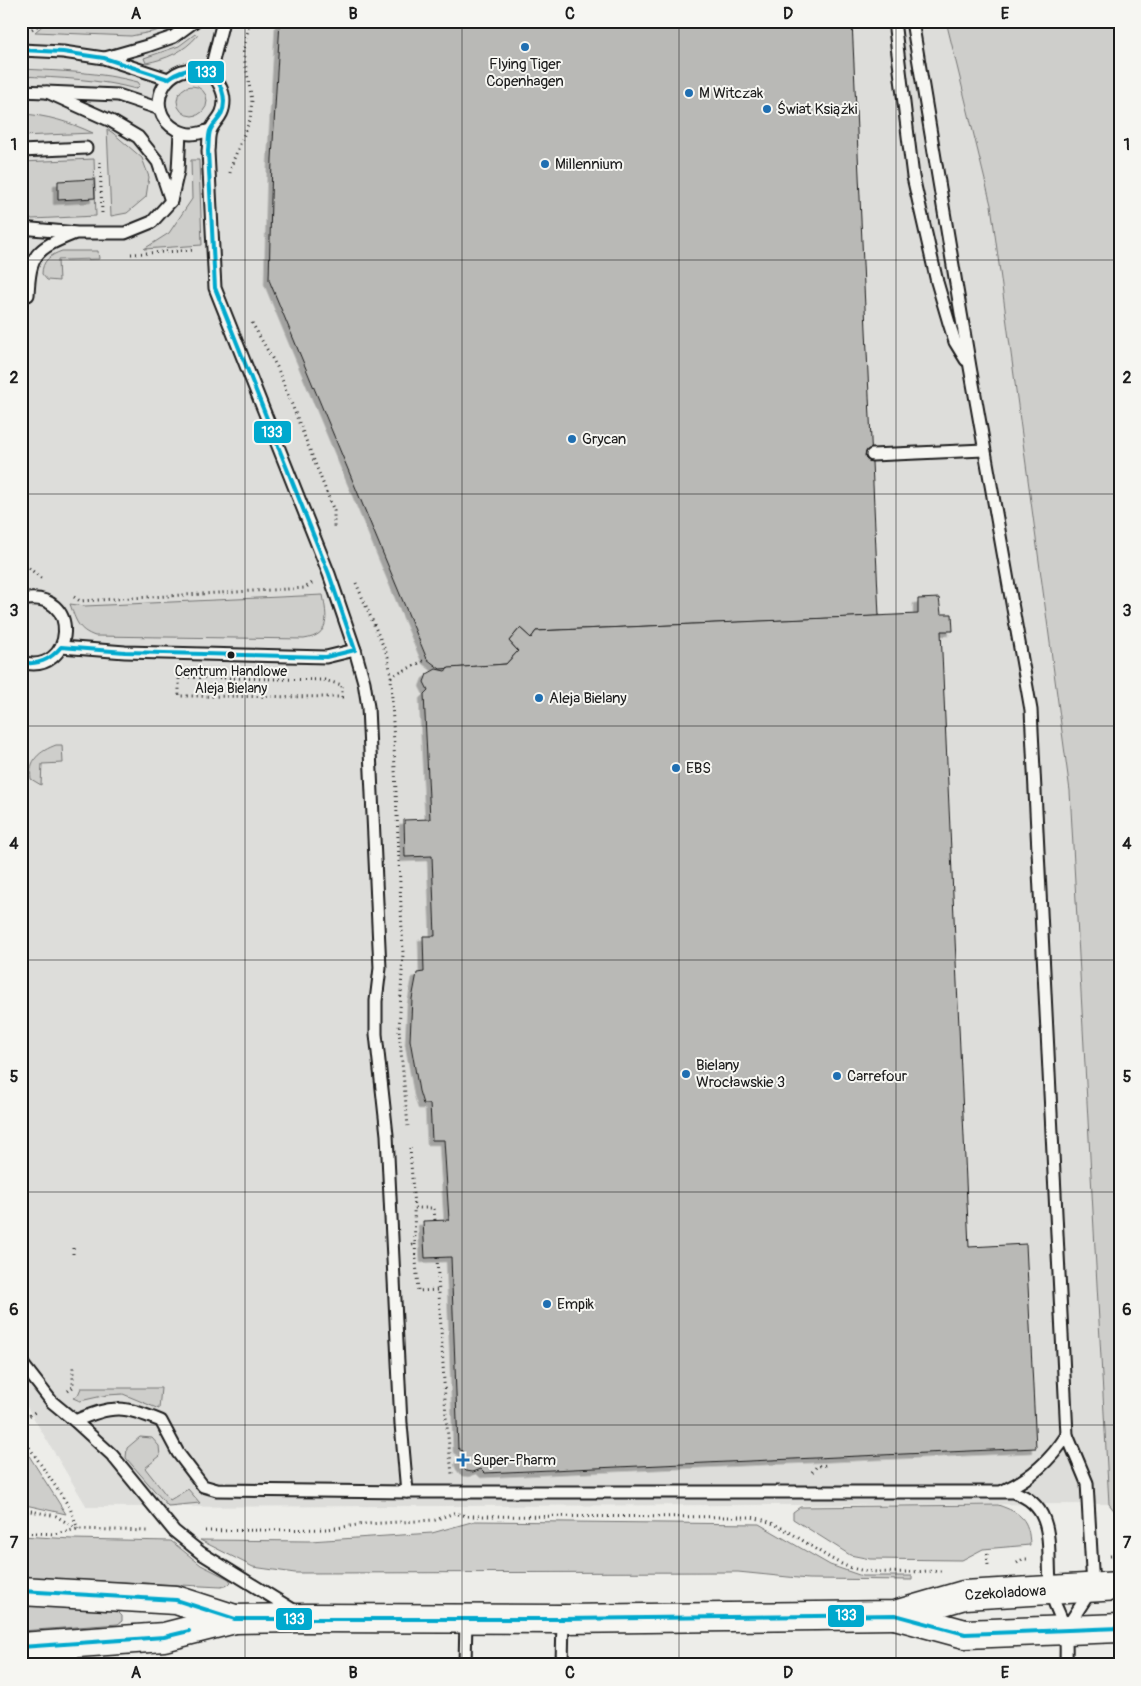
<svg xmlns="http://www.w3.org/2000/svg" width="1141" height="1686" font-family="Pangolin,sans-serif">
<defs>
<filter id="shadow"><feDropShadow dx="-4.5" dy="4.5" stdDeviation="0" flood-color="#0004"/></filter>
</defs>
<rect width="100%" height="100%" fill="#edede9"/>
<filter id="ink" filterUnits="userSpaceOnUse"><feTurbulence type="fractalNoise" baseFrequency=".02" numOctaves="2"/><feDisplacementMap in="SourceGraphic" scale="10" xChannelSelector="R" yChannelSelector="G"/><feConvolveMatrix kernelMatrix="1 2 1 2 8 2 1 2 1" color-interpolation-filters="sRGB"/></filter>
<g filter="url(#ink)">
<path fill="#ddddda" d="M21,21h925l45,184 79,586 39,713 -1022,3 -66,-110z"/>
<g fill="#cececb" stroke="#757574">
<path d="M48,21h79l12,7 4,-7h30l-17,10 -25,5 -96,-4z"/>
<path d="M946,21h174v1497l-11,-14 -39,-713 -79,-586z"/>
<path d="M195,34l3,1c-14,17 -32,24 -52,28l-2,-5 35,-12z"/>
<path d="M21,69c40,2 79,3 117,13l2,3 -4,4c-37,-10 -76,-11 -115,-13z"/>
<circle cx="192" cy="101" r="15"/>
<path d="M21,114c26,1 48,8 72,19l-72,3z"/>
<path d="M107,129l6,4 29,25 7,19 -3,20 -19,16 -16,3z"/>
<path d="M94,159l2,57 -64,3 -11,-3v-54z"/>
<path d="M191,160h8l3,85 -58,4 25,-16 23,-34z"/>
<path d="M62,251h36l1,8 -41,1 1,21 -12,-1 -5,-6c0,-13 8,-19 20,-23z"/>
<path d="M323,595c4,22 8,40 -19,44l-209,-3c-17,-6 -19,-15 -25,-32l15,2z"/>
<path d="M56,745h6l1,18 -21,1 -1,21 -10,-6c-3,-19 9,-28 25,-34z"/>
<path d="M81,1388h80l-2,21 -36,-15 -16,1 -27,6 -7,-3 5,-3z"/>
<path d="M140,1437l12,1 7,8 1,10 -15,12 25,32 18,-11 12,14 -32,3 -42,-48 1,-10z"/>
<path d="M21,1443l45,71 -45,-10z"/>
<path d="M998,1505c23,8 31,14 32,40l-47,4 -21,11 -92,-1 -20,-4 -57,-36v-7l7,-5z"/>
<path d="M475,1521l284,3 71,41 32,11h50v4l-104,-1 -70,-7 -443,1 -42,-6 -53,-27 110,1 122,-8z"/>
<path d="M21,1536l51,3 99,2 30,24 28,14 2,3 -3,3 -7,2 -200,-10z"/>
<path d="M21,1605l96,6 5,5v5l-4,3 -97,7z"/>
</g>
<g fill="#b9b9b6" stroke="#1c1c1c" filter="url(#shadow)">
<path d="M280,21h572l27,595 -343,15 -5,7 -11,-10 -11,13 9,10 -12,13 -66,5 -13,-10 -158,-379 3,-121z"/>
<path d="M94,179l1,19 -37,2v-19z"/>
<path d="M939,598l2,16h11l1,17h-12l28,616 57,-3 10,204 -551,25 -4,-4 -8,3 -7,-1 -5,-6 -2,-5 4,-8 -5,-4 -7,-191 -26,1 -2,-37 26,-1 -5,-80h-12l-2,-36h-7l-4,-13 -9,-51 2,-41 5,-26 7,-1 -1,-36h12l-3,-80 -27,1 -1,-37 26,-1 -6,-125 4,-4 -4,-8 3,-8 9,-5 9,2 4,-3 57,-4 12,-13 -9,-10 11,-13 11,10 5,-7 382,-17v-15z"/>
</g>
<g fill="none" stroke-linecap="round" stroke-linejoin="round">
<g stroke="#1c1c1c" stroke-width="15">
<g id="lane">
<path d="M894,21l19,156 24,105 12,41 6,19 11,18"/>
<path d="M912,21l58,346 61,343 36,725 20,48 6,104 -26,40"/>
<path d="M21,50l42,2 41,6 64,21"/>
<path d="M105,58l42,-12 26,-9 22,-16"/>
<path d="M210,73l13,-52"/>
<path d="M21,91l97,4 42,14"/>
<path d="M47,92l64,29 27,16 20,25 13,39"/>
<path d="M210,130c-6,2 -13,4 -19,4 -5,0 -10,-2 -14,-4 -38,-21 -9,-75 31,-57 9,3 16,19 16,28 0,17 -11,20 -14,31 -2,6 -1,13 -2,19l7,137 114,286 26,76 9,32 4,25 12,261 -4,33v33l11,101 14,289 6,68"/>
<path d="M21,151l65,-3"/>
<path d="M21,228l56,5h48l27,-11 19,-21 7,-30 2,-39"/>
<path d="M28,295c2,-40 7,-46 45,-61"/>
<path d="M872,455l112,-5"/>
<path d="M21,600c62,-13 54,78 0,62"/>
<path d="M61,647l64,5 201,5 29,-7"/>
<path d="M21,1362l31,40 23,19 37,34 62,76 27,22 97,60"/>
<path d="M75,1421c39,-17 48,-15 86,0l17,32 25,33 14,4 190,2h606c47,15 32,61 38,99 2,13 11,26 14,39 2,11 1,24 1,35"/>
<path d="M1003,1491c28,-13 47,-30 64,-56"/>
<path d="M465,1665l1,-46"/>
<path d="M562,1665l1,-46"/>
</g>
</g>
<g stroke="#1c1c1c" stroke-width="31">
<g id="secondary">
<path d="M21,1591l155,9 59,19"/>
<path d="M895,1615l70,19 155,-6"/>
<path id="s1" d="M21,1647l143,-10 71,-18 71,-1 257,1 332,-4 69,-20 156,-9"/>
</g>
</g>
<g stroke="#1c1c1c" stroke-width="3" stroke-dasharray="1 4" stroke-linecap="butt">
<path d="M32,29l13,-8"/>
<path d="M100,162l2,51"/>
<path d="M230,173l3,-12 17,-41 2,-20 -9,-48 7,-31"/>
<path d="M131,254l64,-4"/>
<path d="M252,323l25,44 57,144v18"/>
<path d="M21,564l2,-1 19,16"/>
<path d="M356,583l32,74 3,20 12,276 -4,77 9,96"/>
<path d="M74,597l6,4 225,-13 7,-5"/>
<path d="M179,677l145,3 18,5v12l-163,-1z"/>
<path d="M391,677l36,-18"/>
<path d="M410,1148l4,60"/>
<path d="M415,1244l3,47 21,-1"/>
<path d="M412,1245l3,-1 -1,-36h20l1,12"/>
<path d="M73,1254v-6"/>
<path d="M437,1258l9,159 6,57"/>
<path d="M68,1391l5,-4v-20"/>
<path d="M21,1421l14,-9"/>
<path d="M21,1435l49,73 8,21"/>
<path d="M812,1472l5,-6 12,-1"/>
<path d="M21,1509l35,7 21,13"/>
<path d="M205,1531l123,-2 37,-5 70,-4 19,-7 13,3 284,1c36,6 62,35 95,49 24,10 68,5 95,5"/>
<path d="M21,1532l33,2 24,-5 71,2"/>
<path d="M987,1554l1,11"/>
<path d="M1110,1556l10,-1"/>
<path d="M1017,1563l6,-4h6"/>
<path d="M1097,1665l22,-7"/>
</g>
<use href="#lane" stroke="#f6f6f2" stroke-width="11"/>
<use href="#secondary" stroke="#f6f6f2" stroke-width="28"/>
<g stroke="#f6f6f2" stroke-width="8">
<g id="bus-1">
<path d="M21,50l42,2 41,6 64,21c11,-8 23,-12 37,-7 17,6 23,28 16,43 -3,6 -9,10 -11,16 -2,6 -1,14 -2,20l7,137 114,286 26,76 -29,7 -201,-5 -64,-5c-11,13 -23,19 -40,15"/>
<path d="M21,1591l155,9 59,19h328l332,-4 70,19 155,-6"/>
<path d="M21,1647l143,-10 25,-6"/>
</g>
</g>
<use href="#bus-1" stroke="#00a9ce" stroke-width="4"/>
</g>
</g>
<path fill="none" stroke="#1c1c1c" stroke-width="1" stroke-opacity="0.55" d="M245,21v1644M462,21v1644M679,21v1644M896,21v1644M21,260h1099M21,494h1099M21,726h1099M21,960h1099M21,1192h1099M21,1425h1099"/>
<g fill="#1f6fb2" stroke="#f6f6f2" stroke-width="2">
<circle cx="525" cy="47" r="5"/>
<circle cx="689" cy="93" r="5"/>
<circle cx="767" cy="109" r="5"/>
<circle cx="545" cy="164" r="5"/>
<circle cx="572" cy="439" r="5"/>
<circle cx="539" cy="698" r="5"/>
<circle cx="676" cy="768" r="5"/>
<circle cx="686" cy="1074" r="5"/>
<circle cx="837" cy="1076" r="5"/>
<circle cx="547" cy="1304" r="5"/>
<path d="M460.5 1452.5h5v5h5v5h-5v5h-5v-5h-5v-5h5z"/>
</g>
<circle fill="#1c1c1c" stroke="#f6f6f2" stroke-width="2" cx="231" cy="655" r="4.5"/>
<g text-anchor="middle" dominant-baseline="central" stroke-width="4" stroke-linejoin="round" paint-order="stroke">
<g font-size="14" fill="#1c1c1c" stroke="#f6f6f2">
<text x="231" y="671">Centrum Handlowe<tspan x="231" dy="17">Aleja Bielany</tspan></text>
</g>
<g font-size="15" fill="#1c1c1c" stroke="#f6f6f2" text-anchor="start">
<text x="525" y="64" text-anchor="middle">Flying Tiger<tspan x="525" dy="17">Copenhagen</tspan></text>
<text x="699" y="93">M Witczak</text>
<text x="777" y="109">Świat Książki</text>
<text x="555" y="164">Millennium</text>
<text x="582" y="439">Grycan</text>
<text x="549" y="698">Aleja Bielany</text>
<text x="686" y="768">EBS</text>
<text x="696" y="1065">Bielany<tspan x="696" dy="17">Wrocławskie 3</tspan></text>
<text x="847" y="1076">Carrefour</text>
<text x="557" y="1304">Empik</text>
<text x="473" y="1460">Super-Pharm</text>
</g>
<g font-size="15" fill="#1c1c1c" stroke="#f6f6f2">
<text stroke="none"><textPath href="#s1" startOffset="990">Czekoladowa</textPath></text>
</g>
</g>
<g stroke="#f6f6f2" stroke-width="2">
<rect x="187" y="60" width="38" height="24" rx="5" fill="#00a9ce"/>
<rect x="253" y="420" width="39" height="24" rx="5" fill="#00a9ce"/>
<rect x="827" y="1604" width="38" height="24" rx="5" fill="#00a9ce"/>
<rect x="275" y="1607" width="38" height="24" rx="5" fill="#00a9ce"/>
</g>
<g font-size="14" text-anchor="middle" font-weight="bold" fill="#fff">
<text x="206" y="77">133</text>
<text x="272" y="437">133</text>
<text x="846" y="1620">133</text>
<text x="294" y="1624">133</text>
</g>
<rect width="1141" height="1686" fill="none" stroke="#f6f6f2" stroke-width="55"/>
<rect x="28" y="28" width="1086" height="1630" fill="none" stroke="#1c1c1c" stroke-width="2"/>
<g font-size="16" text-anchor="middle" font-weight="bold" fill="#1c1c1c">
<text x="136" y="19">A</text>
<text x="353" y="19">B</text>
<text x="570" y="19">C</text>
<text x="788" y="19">D</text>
<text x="1005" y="19">E</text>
<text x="14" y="150">1</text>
<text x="1127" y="150">1</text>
<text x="14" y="383">2</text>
<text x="1127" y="383">2</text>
<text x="14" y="616">3</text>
<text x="1127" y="616">3</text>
<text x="14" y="849">4</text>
<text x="1127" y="849">4</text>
<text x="14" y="1082">5</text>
<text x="1127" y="1082">5</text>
<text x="14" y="1315">6</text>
<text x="1127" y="1315">6</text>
<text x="14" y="1548">7</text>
<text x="1127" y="1548">7</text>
<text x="136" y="1678">A</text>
<text x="353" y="1678">B</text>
<text x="570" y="1678">C</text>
<text x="788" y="1678">D</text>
<text x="1005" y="1678">E</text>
</g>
</svg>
